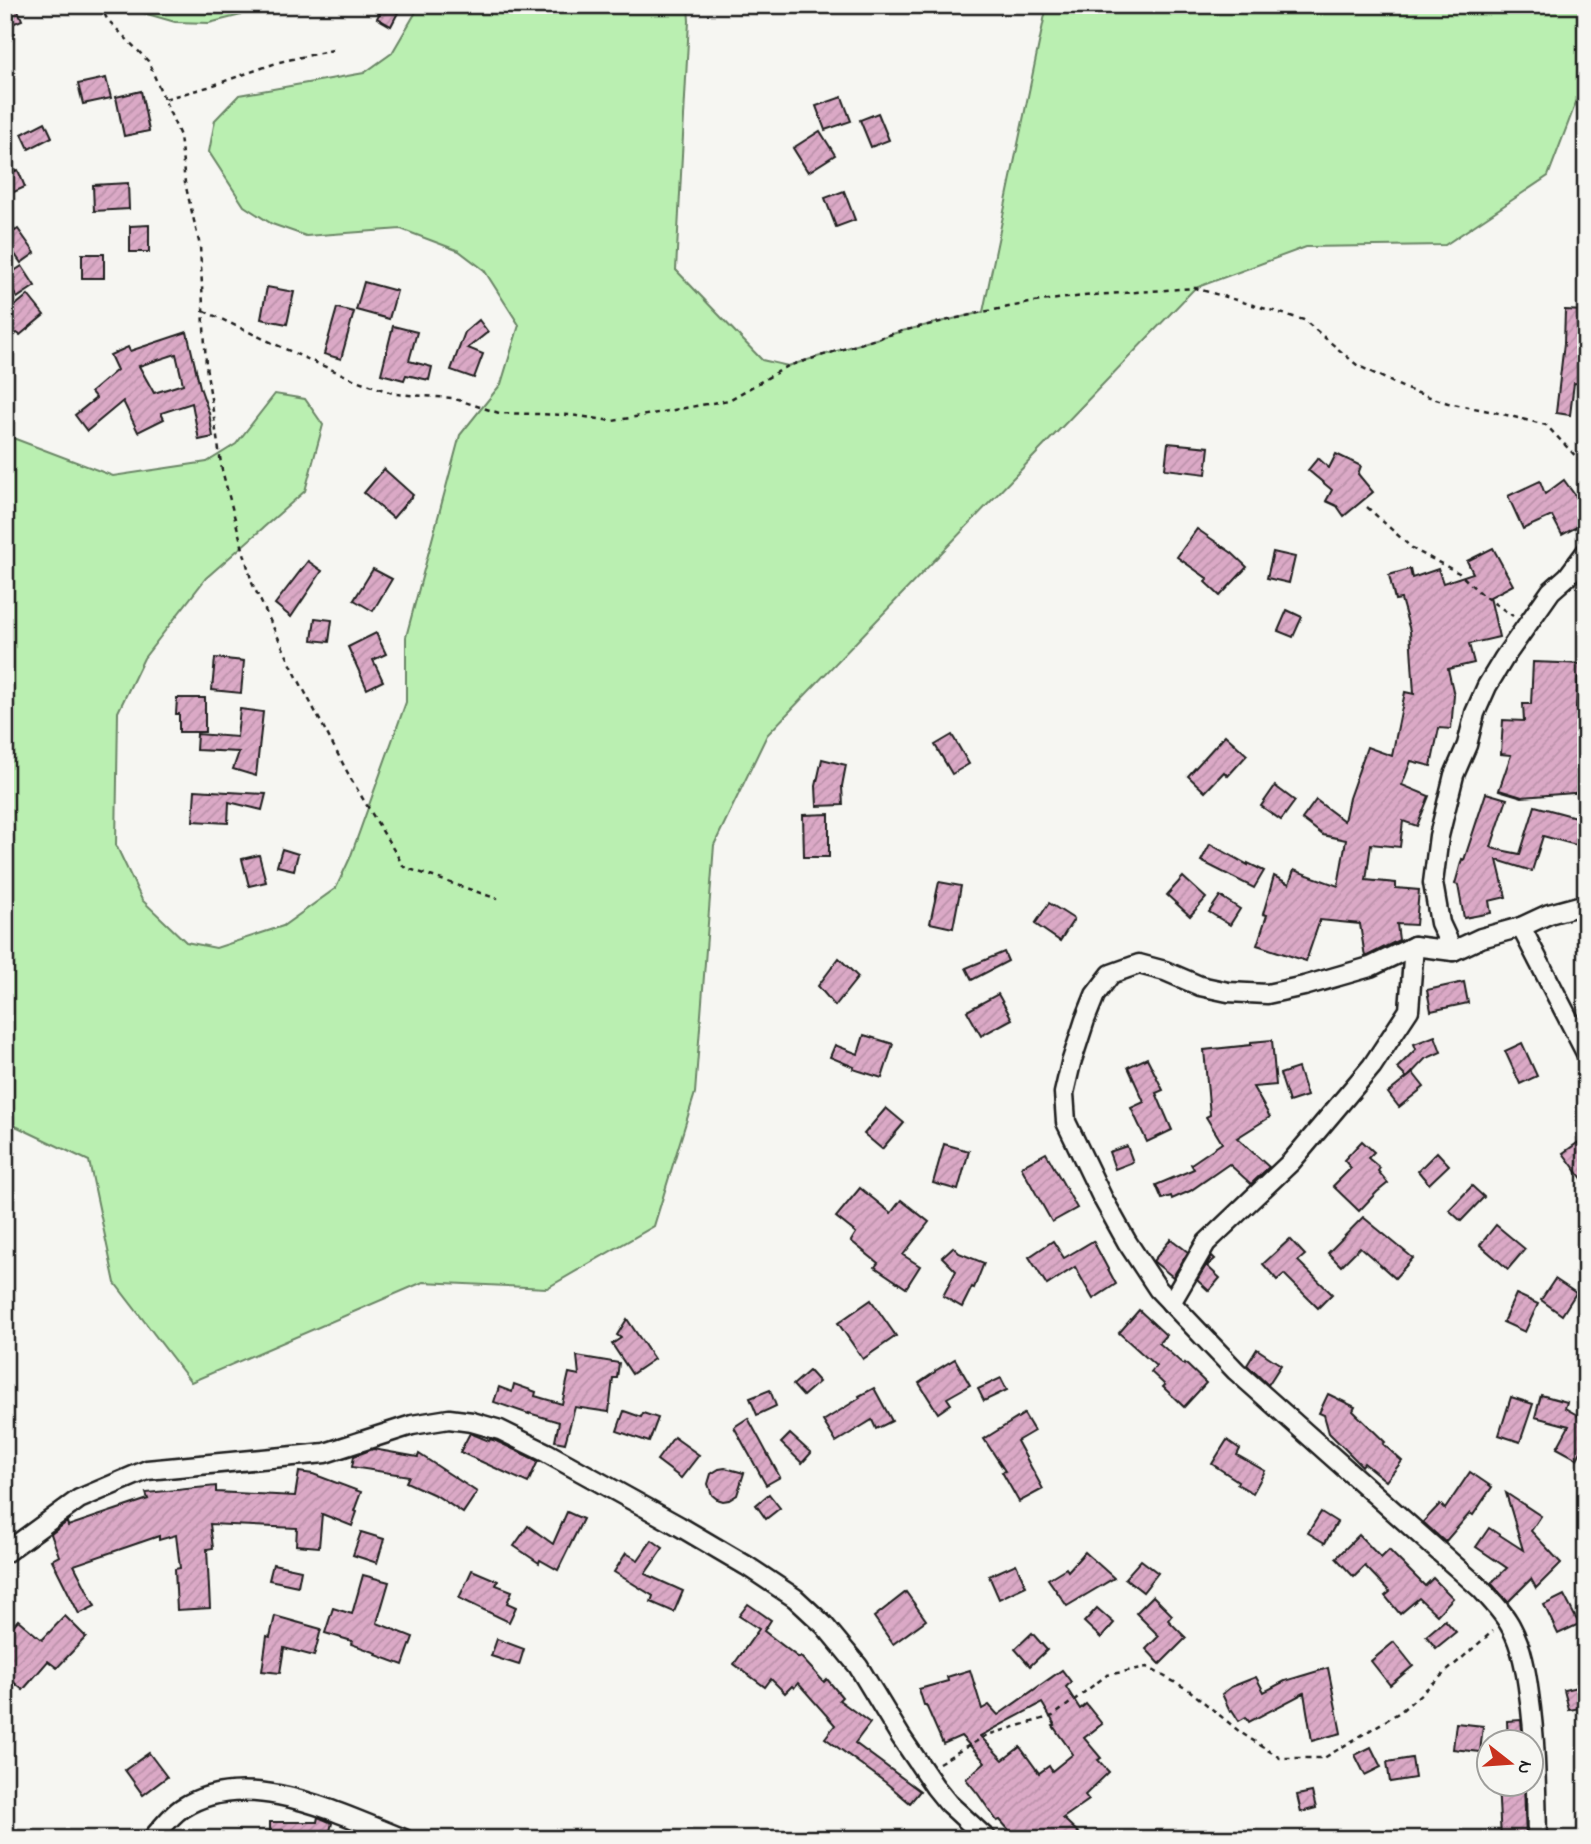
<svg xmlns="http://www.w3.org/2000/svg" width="1591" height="1844" font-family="'Indie Flower',sans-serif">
<defs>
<pattern id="building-hatch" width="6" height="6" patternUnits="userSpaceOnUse" patternTransform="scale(1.75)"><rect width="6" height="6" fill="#dba9c6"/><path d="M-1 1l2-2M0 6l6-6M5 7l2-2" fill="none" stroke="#bb91aa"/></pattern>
</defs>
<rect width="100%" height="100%" fill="#f6f6f2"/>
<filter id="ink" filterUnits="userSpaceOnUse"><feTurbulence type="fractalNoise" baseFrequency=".0143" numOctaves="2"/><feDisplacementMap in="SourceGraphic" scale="14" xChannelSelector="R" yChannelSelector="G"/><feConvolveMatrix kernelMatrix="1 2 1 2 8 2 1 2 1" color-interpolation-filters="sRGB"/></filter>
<g filter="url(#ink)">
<g fill="#baefb1" stroke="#6b8666" stroke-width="2">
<path d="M116,5h138l-13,10 -32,8 -34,-1z"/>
<path d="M420,5h268l1,16 -13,249 86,90 26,6 114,-35 81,-19 64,-307h539v71l-38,100 -103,69 -139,2 -111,41 -428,447 -53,110 -19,248 -41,133 -107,62 -124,-6 -232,100 -76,-99 -26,-122 -84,-40v-686l108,41 94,-14 29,-18 39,-50 30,5 18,26 -18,66 -99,87 -62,80 -26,54 -2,133 26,55 44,42 30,6 67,-22 53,-38 14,-30 56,-156v-65l54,-202 41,-51 18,-59 -35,-55 -25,-19 -58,-22 -95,7 -34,-12 -28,-18 -35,-54 6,-32 24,-25 125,-22 28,-20z"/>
</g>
<g fill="url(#building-hatch)" stroke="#1c1c1c" stroke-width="2" fill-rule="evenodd">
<path d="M5,5h11l6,15 -17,7z"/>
<path d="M384,5h18l-11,21 -14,-8z"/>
<path d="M106,78l5,20 -28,6 -5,-20z"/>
<path d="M141,91l8,40 -25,5 -8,-39z"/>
<path d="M842,97l9,24 -26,9 -9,-24z"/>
<path d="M878,113l11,27 -18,7 -11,-27z"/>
<path d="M45,122l7,15 -23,12 -7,-15z"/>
<path d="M820,131l15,24 -27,17 -15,-24z"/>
<path d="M18,170l7,17 -20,9v-21z"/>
<path d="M128,183l1,26 -35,2 -1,-26z"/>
<path d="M844,191l11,29 -19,7 -11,-29z"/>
<path d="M5,216l10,15 3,-2 17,24 -14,10 -16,-23z"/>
<path d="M149,225v27h-19v-26z"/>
<rect x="82" y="254" width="22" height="24"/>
<path d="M22,266l13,20 -18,12 -12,-21z"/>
<path d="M364,282l33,9 -8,28 -33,-9z"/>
<path d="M267,287l27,5 -7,32 -26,-5z"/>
<path d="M28,295l16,20 -24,20 -3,-2 -12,8v-27z"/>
<path d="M337,308l17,4 -13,47 -17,-5z"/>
<path d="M1565,310l19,1 -1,44h3v29l-12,-1 -4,32 -14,-2 8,-70z"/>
<path d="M479,320l9,12 -20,16 15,6 -9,24 -23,-8 14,-38z"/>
<path d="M393,326l24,6 -8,29 23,6 -3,13 -23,-5 -2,5 -23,-6z"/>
<path d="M187,332l13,55 9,26 4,24 -14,3 -7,-37 -31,10 3,6 -26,13 -15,-31 -36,30 -12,-16 21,-17 -5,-6 26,-22 -7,-15 18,-8 2,4zM176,354l7,30 -29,9 -15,-27z"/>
<path d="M1168,443l41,4 -3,27 -41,-5z"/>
<path d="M1336,454l25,12 -3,8 15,18 -29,24 -7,-10 -11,-5 6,-11 -24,-20 10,-12 11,10z"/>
<path d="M384,469l29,26 -20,23 -29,-25z"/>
<path d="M1564,480l15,21 -3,1 10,20 -24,13 -10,-19 -29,13 -15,-33 32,-15 5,13z"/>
<path d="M1197,529l35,24 15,14 -27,29 -15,-14 3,-3 -31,-22z"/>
<path d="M1493,548l20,37 -23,12 9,40 -30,7 5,19 -26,6 6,26 -3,34 -12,-1 -8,38 -20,-5 -9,24 27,11 -12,30 -14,-5 -3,26 -29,-3 -5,36 30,3v5l23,2 -3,35 -19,-1 2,16 -34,17 -5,-33 -40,-4 -14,41 -49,-16 10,-30 -4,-1 11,-38 15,8 5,-14 44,16 8,-46 -23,-5 -21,-16 14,-19 28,21 5,-23 18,-51 25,9 13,-64 9,2 -4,-63 -9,-32 -6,1 -6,-25 21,-6 2,9 26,-9 5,14 30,-10 -6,-12z"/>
<path d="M1273,552l22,5 -6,26 -22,-5z"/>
<path d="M308,561l14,10 -31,46 -16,-13z"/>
<path d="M373,569l19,10 -19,32 -19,-11z"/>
<path d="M1287,610l15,7 -9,20 -15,-6z"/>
<path d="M315,618l17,2 -3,22 -17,-2z"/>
<path d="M376,633l10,21 -13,6 10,21 -16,8 -19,-42z"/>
<path d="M215,658l29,3 -3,32 -29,-3z"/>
<path d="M1533,662l53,2v12l-8,1 -2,31h10v84l-64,5 -23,-7 12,-35 -10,-1 2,-34 21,1 -1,-17h8z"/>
<path d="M177,698h28v34h-26v-18h-3z"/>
<path d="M240,709l23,3 -7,64 -23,-7 6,-17 -43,-2 1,-16 40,3z"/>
<path d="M952,735l17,29 -17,10 -17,-29z"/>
<path d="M1225,735l22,20 -19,21 -4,-4 -19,20 -17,-16z"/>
<path d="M822,759l24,6 -4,21 1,19 -26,1 -1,-20z"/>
<path d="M1275,786l20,15 -14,19 -20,-14z"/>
<path d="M195,790l16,1 55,3 -4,16 -33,-8 -1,21 -35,-2z"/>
<path d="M1486,793l21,6 -16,48 4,2 25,5 15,-48 48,13 -7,26 -33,-9 -11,35 -35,-11 9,37 -17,4 2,12 -27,5 -6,-33 -3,-1 7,-25 2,1z"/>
<path d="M829,814v43h-25l-1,-42z"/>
<path d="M1210,844l38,21v-2l16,8 -10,17 -53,-27z"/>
<path d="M282,849l16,5 -4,16 -17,-4z"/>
<path d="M259,855l7,27 -17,4 -7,-27z"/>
<path d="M1183,877l23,21 -16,18 -23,-21z"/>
<path d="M939,882l22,4 -8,42 -23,-5z"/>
<path d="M1220,896l20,13 -10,16 -21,-13z"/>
<path d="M1049,903l25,16 -14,22 -25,-17z"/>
<path d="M1004,952l4,9 -36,19 -6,-12z"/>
<path d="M839,958l19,19 -23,29 -17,-20z"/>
<path d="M1464,982l4,21 -37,8 -4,-21z"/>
<path d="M998,994l14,25 -31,17 -14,-25z"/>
<path d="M864,1035l29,9 -11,34 -29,-9 1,-2 -24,-10 5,-12 23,9z"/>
<path d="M1435,1036l6,16 -16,7 -18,19 -10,-10 19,-19 -2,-5z"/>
<path d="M1272,1040l4,45 -23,2 17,30 -33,21 32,29 -18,17 -22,-20 -39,27 -18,8 -1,-3 -9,3 -6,-14 38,-16 -3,-5 31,-21 -16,-26 4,-2 -6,-65 47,-5v-3z"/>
<path d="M1522,1043l15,33 -17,8 -15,-33z"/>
<path d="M1147,1058l16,32 -7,3 16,37 -25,12 -16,-34 13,-6 -16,-35z"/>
<path d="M1298,1068l9,28 -18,6 -9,-28z"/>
<path d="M1413,1073l11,14 -25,20 -11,-14z"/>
<path d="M886,1108l18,15 -22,26 -18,-15z"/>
<path d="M1586,1137v47l-23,-31z"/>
<path d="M1362,1141l12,11 -6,6 12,10 -2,3 10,12 -11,9 -18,19 -26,-25 18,-18 -7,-8z"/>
<path d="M944,1144l25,7 -11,39 -25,-7z"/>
<path d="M1127,1146l6,16 -18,7 -6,-17z"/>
<path d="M1437,1152l12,13 -20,19 -11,-13z"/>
<path d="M1046,1153l31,55 -25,14 -31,-55z"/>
<path d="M1472,1186l12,11 -23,24 -12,-11z"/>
<path d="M860,1188l31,25 10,-13 28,22 -26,33 17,11 -14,22 -31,-21 3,-4 -27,-22 5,-8 -20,-16z"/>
<path d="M1363,1217l50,41 -18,20 -35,-31 -19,19 -13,-13z"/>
<path d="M1496,1225l29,24 -17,20 -28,-24z"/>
<path d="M1171,1239l17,13 -15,25 -20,-16z"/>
<path d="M1290,1239l15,16 -7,6 34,33 -14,14 -34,-34 -7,6 -14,-16z"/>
<path d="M1053,1241l11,17 29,-17 23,43 -23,15 -18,-32 -28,18 -18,-28z"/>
<path d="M953,1247l6,6 25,10 -10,25 -2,-1 -10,20 -19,-11 13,-25 -14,-14z"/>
<path d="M1212,1256l3,3 -8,7 13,12 -11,13 -12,-11z"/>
<path d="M1555,1279l21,14 -14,22 -21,-15z"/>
<path d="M1516,1294l22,10 -13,28 -22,-10z"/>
<path d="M871,1300l25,36 -33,23 -25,-36z"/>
<path d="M1139,1310l27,25 -7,8 25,22 1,-2 21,20 -22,24 -21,-20 2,-2 -14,-13 5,-6 -37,-33z"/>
<path d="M627,1319l27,40 -22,15 -20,-30 9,-6 -4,-3z"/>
<path d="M1257,1349l24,16 -13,20 -21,-20z"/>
<path d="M577,1356l42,7 -2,15h-4l-4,34 -34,-5 -10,36 -10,-2 4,-19 -30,-9v1l-35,-12 5,-15 13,5 2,-8 22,8 -1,4 27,8 7,-31 10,2z"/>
<path d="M955,1359l15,26 -23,13 4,6 -13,9 -19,-30 16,-11v-1z"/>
<path d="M809,1371l10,11 -16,14 -10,-11z"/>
<path d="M1001,1378l6,12 -23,11 -6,-12z"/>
<path d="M874,1388l18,33 -16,8 -4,-9 -36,22 -13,-21 37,-23 -1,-2z"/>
<path d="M770,1390l6,16 -19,9 -7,-17z"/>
<path d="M1328,1394l27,13 -2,4 32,31 -2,2 19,17 -16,20 -22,-18 -2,3 -33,-33 -5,-18 -5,-2z"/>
<path d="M1541,1395l26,7 -2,6 21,12v22l-9,17 -20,-11 12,-22 -34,-9z"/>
<path d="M1511,1397l22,7 -13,38 -21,-7z"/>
<path d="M624,1411l17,6 2,-4 15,5 -9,24 -32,-11z"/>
<path d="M1024,1414l10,17 -17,10 26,48 -24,13 -17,-30 3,-1 -21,-32z"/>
<path d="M748,1418l32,59 -14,8 -32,-58z"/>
<path d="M470,1433l19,8 1,-2 6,2 42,20 -10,22 -68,-31z"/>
<path d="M790,1434l21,19 -9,10 -21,-20z"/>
<path d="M674,1437l25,18 -18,23 -24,-18z"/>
<path d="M1227,1440l13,9 -3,6 28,16 -12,22 -16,-9 1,-3 -26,-17z"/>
<path d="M373,1449l45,8 1,-3 58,38 -14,21 -26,-17 -31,-14 3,-6 -57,-9 2,-11z"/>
<path d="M725,1468l19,5 -7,22 -8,5 -6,1 -6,-2 -5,-4 -4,-11 3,-10 8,-5z"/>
<path d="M299,1472l14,2 48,18 -7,19 3,1 -5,14 -30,-12 -3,33 -23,-2 1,-17 -87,-4 3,24 -6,1 3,59 -33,2 -2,-41 5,-1 -4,-33 -17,5v-4l-85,29 21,41 -16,8 -27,-54 7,-4 -8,-22 16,-12 1,4 80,-27 -2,-6 70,-7v6l79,4z"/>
<path d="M1470,1472l22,15 -19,28 -3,-2 -25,29 -22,-20 17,-18 5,5z"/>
<path d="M1506,1493l35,23 -10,15 30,32 -25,25 -5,-9 -23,23 -17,-19 16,-15 -31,-21 13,-19 34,22z"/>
<path d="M769,1494l11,14 -14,11 -10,-14z"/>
<path d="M567,1512l16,7 -25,51 -18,-10 -1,3 -25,-17 14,-20 25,18z"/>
<path d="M1321,1512l16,10 -12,21 -17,-10z"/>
<path d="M361,1532l23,7 -7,24 -24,-8z"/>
<path d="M1359,1535l22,23 8,-8 36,36 8,-8 20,20 -16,17 -18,-17 -19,16 -15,-18 5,-4 -25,-26 -11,11 -18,-19z"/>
<path d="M652,1540l11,8 -18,26 38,17 -9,21 -23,-10 2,-6 -39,-24 12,-19 12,7z"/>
<path d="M1085,1552l29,26 -47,28 -19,-27 18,-11 2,3z"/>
<path d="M1141,1560l17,13 -15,19 -18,-14z"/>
<path d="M273,1564l28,6 -3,16 -29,-6z"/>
<path d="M1016,1564l10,22 -27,13 -10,-23z"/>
<path d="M472,1570l26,11 -2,4 16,6 -5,12 9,4 -7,15 -50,-24z"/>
<path d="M363,1575l26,7 -12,41 36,14 -10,28 -27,-10 1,-2 -26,-9 1,-3 -27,-8 8,-25 19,6z"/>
<path d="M906,1592l20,28 -33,24 -19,-27z"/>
<path d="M1564,1595l15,29 -21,10 -14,-29z"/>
<path d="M1153,1596l19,19 -4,5 18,18 -26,26 -14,-15 13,-13 -23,-23z"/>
<path d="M748,1604l23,16 -7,11 35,27 2,-1 23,25 3,-3 15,18 -3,3 31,23 -15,20 65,48 -10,12 -25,-21 -60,-44 10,-13 -37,-42 -4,5 -2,-2 -7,7 -14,-14 -6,8 -31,-23 25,-35 -20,-13z"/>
<path d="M1097,1608l17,15 -13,15 -17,-16z"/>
<path d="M65,1616l21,21 -29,31 -9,-7 -25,29 -18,-15v-40l13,-15 24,20z"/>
<path d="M275,1616l46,13 -7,27 -30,-8 -4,25 -18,-2 5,-35 3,1z"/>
<path d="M1445,1620l11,12 -20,16 -10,-12z"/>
<path d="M1032,1633l15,17 -17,16 -15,-17z"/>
<path d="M497,1639l27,10 -5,16 -28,-9z"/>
<path d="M1394,1642l19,24 -23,19 -19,-24z"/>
<path d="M1328,1668l13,65 -29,8 -8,-48 -55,29 -3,-5 -7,4 -7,-11 -2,1 -8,-17 9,-7 25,-10 8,15 21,-11z"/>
<path d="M970,1670l12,39 7,-4 9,10 64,-45 9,12 -5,5 14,22 6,-5 16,20 -18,14 17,20 -3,2 11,12 -24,23 4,5 -26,18 22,21h-68l-17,-19 -3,1 -19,-27 -12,-15 19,-17 -24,-26 -18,8 -17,-39h-2l-5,-16 29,-8 -1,-4zM1042,1703l13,22 -2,1 20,28 -21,17 -3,-5 -10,7 -19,-26 -17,13 -23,-24z"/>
<path d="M1586,1685v22l-17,3 -5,-20z"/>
<path d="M1521,1720l2,22h-15l-1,-21z"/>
<path d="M1456,1723l27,3 -3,26 -27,-3z"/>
<path d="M1371,1747l10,20 -16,8 -10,-20z"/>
<path d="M149,1753l18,24 -24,18 -18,-25z"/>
<path d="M1412,1758l3,20 -25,4 -3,-20z"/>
<path d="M1498,1784h26l2,55h-25z"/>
<path d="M1312,1792l4,16 -15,4 -4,-17z"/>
<path d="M318,1817l14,6 -4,16h-58v-17h47z"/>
</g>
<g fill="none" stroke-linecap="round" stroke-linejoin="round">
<g stroke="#1c1c1c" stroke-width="23">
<g id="minor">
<path d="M1521,927l65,126"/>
<path d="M1453,951l-13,-28 -7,-40 6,-47 15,-61 13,-30 8,-32 12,-27 17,-28 47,-67 17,-15 18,-24"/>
<path d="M1171,1303l35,-60 85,-81 81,-96 37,-56 5,-64"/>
<path d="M5,1553l74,-54 68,-29 178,-17 87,-28 37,-6 23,3 28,8 47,23 132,73 68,40 48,32 29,27 34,41 43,71 34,50 13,16 39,36"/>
<path d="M152,1839c9,-10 19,-24 30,-31 65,-42 158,6 222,31"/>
<path d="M1537,1839c-1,-49 -1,-97 -8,-145 -3,-23 -7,-47 -18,-67 -7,-14 -19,-26 -30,-38l-245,-218 -78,-82 -31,-47 -25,-45 -36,-75 -2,-29 7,-30 14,-43 10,-25 16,-21 28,-10 26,7 35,15 28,6 39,2 37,-8 66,-19 44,-21 39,5 28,-13 40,-11 28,-13 37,-10"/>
</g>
</g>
<g stroke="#1c1c1c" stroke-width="2.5" stroke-dasharray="5 5" stroke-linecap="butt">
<path d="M100,5l7,14 41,42 16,38"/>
<path d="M333,50l-54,12 -71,25 -44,12 16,37 5,47 15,63 6,120 16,104 30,113 45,94 54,102 53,88 94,32"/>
<path d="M204,311l92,43 57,25 42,15 57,4 47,15 72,2 42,6 116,-21 59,-34 114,-35 81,-19 57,-11 53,-6 102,-7 109,32 53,45 49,24 42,14 46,9 52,13 40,42"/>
<path d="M1367,507l46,42 46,24 23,22 31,21"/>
<path d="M939,1763l48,-28 66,-19 54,-41 40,-8 42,23 51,42 40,26h44l76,-46 93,-81"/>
</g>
<use href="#minor" stroke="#f6f6f2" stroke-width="18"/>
</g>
</g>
<rect width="1591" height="1844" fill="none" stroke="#f6f6f2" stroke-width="28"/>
<rect x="14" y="14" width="1563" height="1816" fill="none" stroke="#1c1c1c" stroke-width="2.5" filter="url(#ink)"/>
<g transform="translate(1510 1763) rotate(107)"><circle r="33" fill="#f6f6f2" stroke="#9f9f9c" stroke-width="2"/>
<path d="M0-5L12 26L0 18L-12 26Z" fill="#c8321e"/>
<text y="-10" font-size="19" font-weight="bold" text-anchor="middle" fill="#1c1c1c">N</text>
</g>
</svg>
